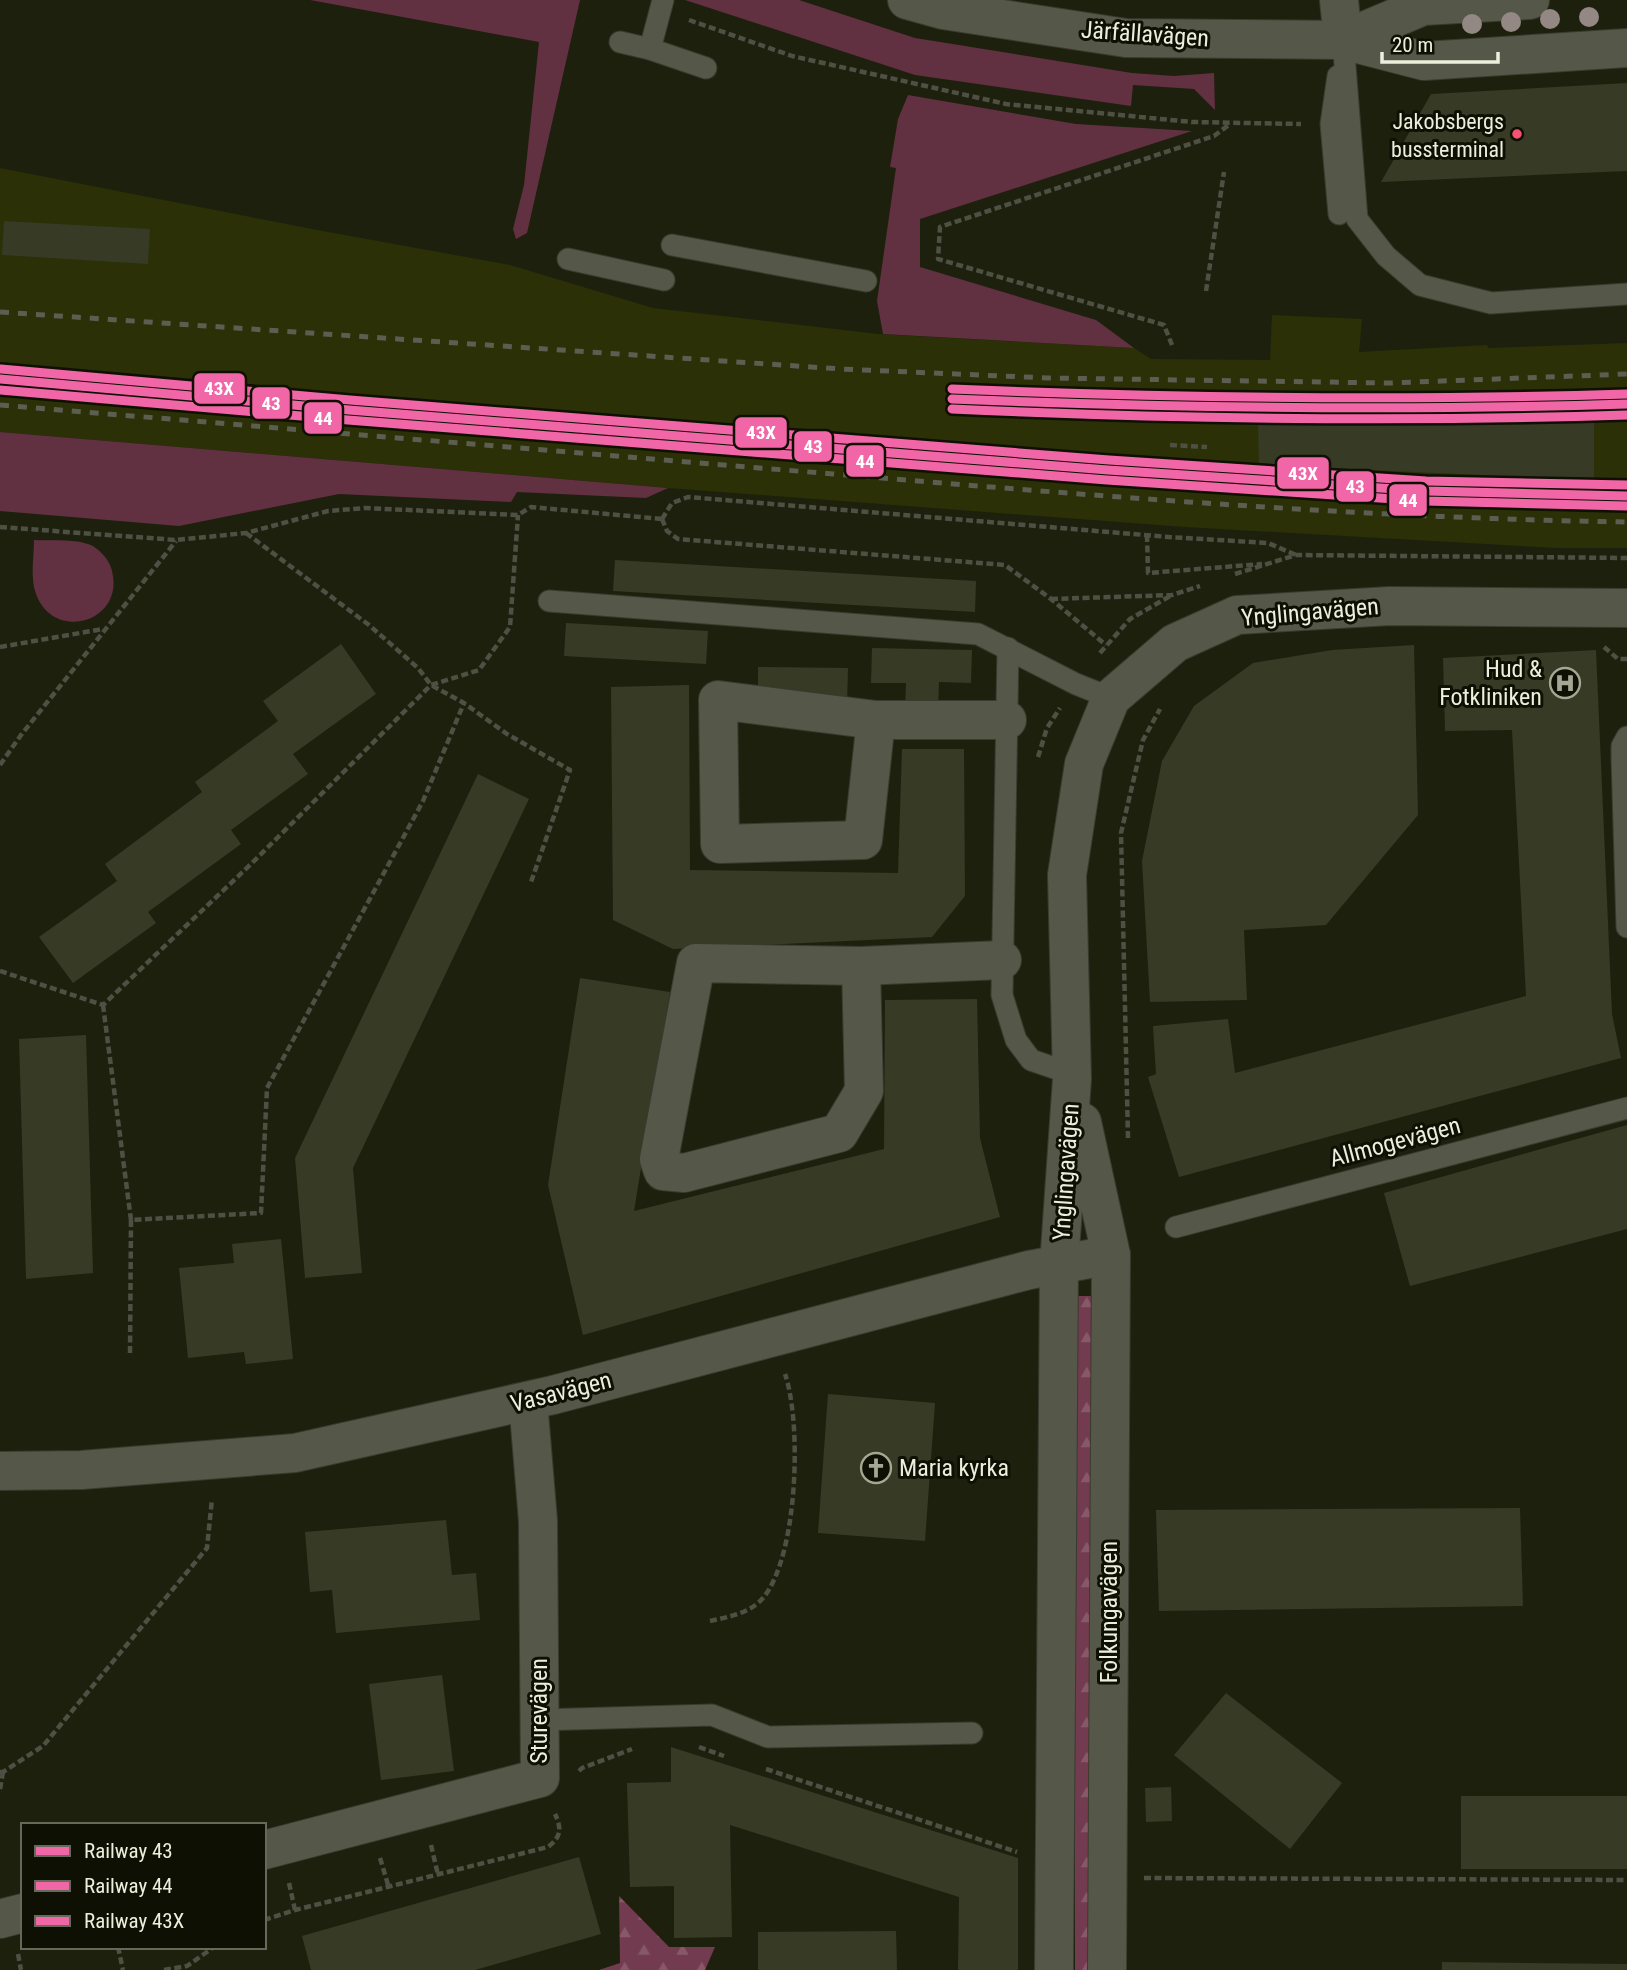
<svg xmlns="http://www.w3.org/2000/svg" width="1627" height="1970" font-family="'Roboto Condensed',sans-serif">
<defs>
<pattern id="forest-firs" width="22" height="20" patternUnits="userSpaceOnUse" patternTransform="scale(1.75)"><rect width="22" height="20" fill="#733b4f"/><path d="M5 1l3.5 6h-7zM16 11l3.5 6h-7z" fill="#875868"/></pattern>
</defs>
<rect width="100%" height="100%" fill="#1e200e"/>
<path fill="#2b3007" d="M0,168l317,62 193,35 143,43 225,26 256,14 17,11 119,1 2,-45 90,4 -3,33 128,-7 1,3 139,-5v205h-70l-372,-21 -517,-39 -668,-56z"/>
<g fill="#613041">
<path d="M310,0h270l-53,233 -11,6 -3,-10 11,-44 15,-143z"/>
<path d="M685,0h114l116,38 217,35 42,3 40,-3 1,37 -21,-21 -61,-4 -2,21 -216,-31z"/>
<path d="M908,95l168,29 116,7 -272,88v48l176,53 38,28 -251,-14 -6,-33 19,-133 -6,-1 8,-48z"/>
<path d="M0,432l668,56 -22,10 -129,-6 -6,10 -172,-8 -160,32 -179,-15z"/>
<path d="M34,540c18,1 43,-2 59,6 9,6 17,15 19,25 13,51 -58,72 -76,23 -6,-16 -2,-37 -2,-54z"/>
</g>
<g fill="url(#forest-firs)">
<rect x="1075" y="1296" width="21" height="674"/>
<path d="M619,1896l50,51h46l-10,23h-106l21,-7z"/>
</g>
<g fill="#373a25">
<path d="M1627,83v88l-246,11 50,-88z"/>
<path d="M4,221l146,8 -2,35 -146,-9z"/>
<path d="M1594,421v59l-335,-15 -1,-41z"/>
<path d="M615,560l361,21 -1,31 -362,-21z"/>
<path d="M566,623l142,8 -2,33 -142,-8z"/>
<path d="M341,644l35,50 -83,60 15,20 -77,56 10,14 -93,68 8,11 -83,60 -34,-46 78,-56 -12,-17 97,-72 -7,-10 83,-61 -15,-20z"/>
<path d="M1414,645l4,170 -92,110 -82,5 3,70 -97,2 -8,-141 20,-100 32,-55 59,-43 79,-13z"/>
<path d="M872,648l100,2 -1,33 -32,-1 -1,29 -33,-1 1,-27h-35z"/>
<path d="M1596,650l16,364 9,44 -442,119 -31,-100 8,-3 -3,-48 75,-7 7,54 291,-77 -14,-266 -67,1 -2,-73z"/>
<path d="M758,667l90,1 -1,36 -89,-1z"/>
<path d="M689,685l1,185 208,3 4,-124h62l1,147 -33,41 -259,12 -60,-29 -2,-233z"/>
<path d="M478,774l51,25 -176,369 9,105 -57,5 -10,-120z"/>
<path d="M580,978l90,14 -36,219 250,-62 1,-149 92,-1 3,139 20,79 -417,118 -35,-150z"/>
<path d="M86,1035l7,238 -67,6 -7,-240z"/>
<path d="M1627,1125v104l-217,57 -26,-93z"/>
<path d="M281,1239l12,120 -47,5 -2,-12 -56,6 -9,-90 55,-5 -2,-19z"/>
<path d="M828,1394l107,9 -10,138 -107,-8z"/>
<path d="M1520,1508l3,98 -364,5 -3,-101z"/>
<path d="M446,1520l6,55 24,-2 4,47 -144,13 -4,-43 -22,2 -5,-60z"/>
<path d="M442,1675l12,96 -73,9 -12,-96z"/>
<path d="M1226,1693l116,90 -52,66 -116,-94z"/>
<path d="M671,1747l347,111v112h-60l1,-73 -229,-72 2,112 -58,1v-52l-44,1 -3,-104 44,-1z"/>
<path d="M1171,1787l1,34 -26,1 -1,-34z"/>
<rect x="1461" y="1796" width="166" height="73"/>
<path d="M579,1857l22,77 -126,36h-164l-9,-34z"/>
<path d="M896,1931l1,39h-139v-38z"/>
<path d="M1442,1962l185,2v6h-185z"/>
</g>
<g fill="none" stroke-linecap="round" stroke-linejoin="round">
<g stroke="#3a3b2f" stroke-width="23">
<g id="service">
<path d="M1343,40l14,179 29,37 34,29 71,18 136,-9"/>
<path d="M620,42l30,7 56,19"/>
<path d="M650,49l13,-49"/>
<path d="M1338,76l-7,48 8,90"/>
<path d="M672,245l194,36"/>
<path d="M568,259l96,21"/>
<path d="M549,601l429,33 98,50 35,14"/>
<path d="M1008,648l-6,347 14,45 15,20 41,14"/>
<path d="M1627,737l-5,9v12l5,169"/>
<path d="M1176,1227l451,-119"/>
<path d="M539,1720l173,-5 56,22 204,-4"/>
</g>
</g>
<g stroke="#3a3b2f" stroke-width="40">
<g id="minor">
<path d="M1339,0l4,40"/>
<path d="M876,720l-158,-20 2,144 143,-4 13,-120h131"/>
<path d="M861,966l-165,-3 -37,196 4,12 21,2 155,-40 25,-42 -3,-125 141,-6"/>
<path d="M1082,1122l29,133 -4,715"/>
<path d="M0,1471l81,-1 214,-17 258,-58 476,-125 82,-15"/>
<path d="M264,1850l276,-72 -2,-257 -10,-120"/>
<path d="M0,1919l23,-6"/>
<path d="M1054,1970l5,-705 13,-186 -5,-204 17,-111 27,-66 64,-55 62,-28 153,-9 237,2"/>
</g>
</g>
<g stroke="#3a3b2f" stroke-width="40">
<g id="tertiary">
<path d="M907,0l36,10 183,28 217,2 81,21 203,-13"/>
<path d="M1343,40l80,-34 107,-6"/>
</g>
</g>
<g stroke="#4e5044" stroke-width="4.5" stroke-dasharray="7 3.5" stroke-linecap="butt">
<path d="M689,20l103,36 214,48 186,18 109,2"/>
<path d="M1206,291l18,-119"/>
<path d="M1172,345l-8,-20 -226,-66 2,-32 274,-91 16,-12"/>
<path d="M1170,445l37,2"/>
<path d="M662,519l10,-16 16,-6 481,40 99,6 28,12"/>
<path d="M662,519l5,12 11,8 327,26 46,34 55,46"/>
<path d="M0,527l176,13 70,-7 82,-22 37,-3 153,7 13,-8 131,12"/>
<path d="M246,533l123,92 49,43 13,17 33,18 43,31 63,36 -40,115"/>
<path d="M1147,535l1,38 114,-9"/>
<path d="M1235,574l61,-19 331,3"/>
<path d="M1051,599l121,-4 28,-9"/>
<path d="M0,647l103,-18"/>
<path d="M1604,647l14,12h9"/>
<path d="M1100,653l30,-34 42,-24"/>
<path d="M1038,757l9,-29 13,-20"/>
<path d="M0,765l21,-30 155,-194"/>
<path d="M0,971l103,34 148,-141 180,-179 48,-15 31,-43 8,-112"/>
<path d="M103,1005l28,215"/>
<path d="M1128,1138l-7,-305 22,-93 17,-31"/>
<path d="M130,1353l1,-133 130,-7 6,-125 156,-287 41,-98"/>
<path d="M710,1621c19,-4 40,-8 53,-23 35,-42 39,-175 22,-224"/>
<path d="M699,1747l25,9"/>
<path d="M766,1769l251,83"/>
<path d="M579,1771l3,-3 50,-19"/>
<path d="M0,1772h3l40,-26 164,-198 5,-49"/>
<path d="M0,1789l3,-17"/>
<path d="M431,1845l7,30"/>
<path d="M380,1858l9,30"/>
<path d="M1144,1878l483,2"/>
<path d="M289,1883l6,27"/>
<path d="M264,1920l31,-10 253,-63c13,-10 14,-18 7,-33"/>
<path d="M118,1947l5,23"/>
<path d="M18,1954l3,16"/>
<path d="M164,1970l23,-4 27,-19"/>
</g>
<use href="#service" stroke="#555749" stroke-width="21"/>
<use href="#minor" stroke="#555749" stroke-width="38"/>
<use href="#tertiary" stroke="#555749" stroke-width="38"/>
<g stroke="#5c5e51" stroke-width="5" stroke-dasharray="9 9" stroke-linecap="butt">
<path d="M0,312l841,57 207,9 342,5 237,-9"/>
<path d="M0,405c278,23 556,46 833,69 265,22 529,44 794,48"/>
</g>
<g stroke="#0e1003" stroke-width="14">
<g id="rail-1">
<path d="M0,379l349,31 759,60 318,21 201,5"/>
<path d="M952,399c225,9 450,12 675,5"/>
</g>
</g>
<g stroke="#0e1003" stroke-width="14">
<g id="rail-2">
<path d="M0,390l348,30 759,60 318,21 202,5"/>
<path d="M952,409c225,10 450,13 675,6"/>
</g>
</g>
<g stroke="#0e1003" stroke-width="14">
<g id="rail-3">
<path d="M1,369l349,31 759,60 317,21 201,4"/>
<path d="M952,389c225,9 450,12 675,5"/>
</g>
</g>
<use href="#rail-1" stroke="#f166a7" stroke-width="9"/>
<use href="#rail-2" stroke="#f166a7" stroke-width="9"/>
<use href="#rail-3" stroke="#f166a7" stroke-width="9"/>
</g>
<g fill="#938884">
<circle cx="1589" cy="17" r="10"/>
<circle cx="1550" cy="19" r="10"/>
<circle cx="1511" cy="22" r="10"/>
<circle cx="1472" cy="24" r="10"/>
</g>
<defs>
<g id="hospital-ring" transform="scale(1.575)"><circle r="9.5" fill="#0e1003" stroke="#a3a793" stroke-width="1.5"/><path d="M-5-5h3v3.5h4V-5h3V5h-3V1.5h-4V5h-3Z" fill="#a3a793"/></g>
<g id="church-ring" transform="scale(1.575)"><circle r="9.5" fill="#0e1003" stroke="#a3a793" stroke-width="1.5"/><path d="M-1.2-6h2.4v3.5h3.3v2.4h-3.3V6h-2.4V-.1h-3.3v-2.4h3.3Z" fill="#a3a793"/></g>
</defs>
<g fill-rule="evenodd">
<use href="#hospital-ring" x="1565" y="683"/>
<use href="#church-ring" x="876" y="1468"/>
</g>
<circle fill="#f65372" stroke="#0e1003" stroke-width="2.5" cx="1517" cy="134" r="6"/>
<g text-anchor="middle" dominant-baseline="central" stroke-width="6" stroke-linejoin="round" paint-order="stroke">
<g font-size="22" fill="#ebefdb" stroke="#0e1003" text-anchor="end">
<text x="1504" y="121">Jakobsbergs<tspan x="1504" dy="28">bussterminal</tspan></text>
</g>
<g font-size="24" fill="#ebefdb" stroke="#0e1003">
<text transform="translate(1145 34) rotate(4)">Järfällavägen</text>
<text transform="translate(1310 612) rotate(-5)">Ynglingavägen</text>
<text transform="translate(1395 1142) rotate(-15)">Allmogevägen</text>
<text transform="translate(1066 1172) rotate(-86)">Ynglingavägen</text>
<text transform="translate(561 1392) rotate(-14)">Vasavägen</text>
<text transform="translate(1109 1612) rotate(-90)">Folkungavägen</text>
<text transform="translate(539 1711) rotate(-90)">Sturevägen</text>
</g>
<g font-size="24" fill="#ebefdb" stroke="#0e1003" text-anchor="end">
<text x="1542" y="669">Hud &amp;<tspan x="1542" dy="28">Fotkliniken</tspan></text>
<text x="899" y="1468" text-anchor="start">Maria kyrka</text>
</g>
</g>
<g stroke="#0e1003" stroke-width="2.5">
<rect x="193" y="372" width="53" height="33" rx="7" fill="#f166a7"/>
<rect x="251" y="386" width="40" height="34" rx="7" fill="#f166a7"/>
<rect x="303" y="401" width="40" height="34" rx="7" fill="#f166a7"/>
<rect x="734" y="416" width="54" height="33" rx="7" fill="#f166a7"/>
<rect x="793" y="430" width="40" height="33" rx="7" fill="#f166a7"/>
<rect x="845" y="444" width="40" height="34" rx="7" fill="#f166a7"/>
<rect x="1276" y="456" width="54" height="34" rx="7" fill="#f166a7"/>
<rect x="1335" y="470" width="40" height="33" rx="7" fill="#f166a7"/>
<rect x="1388" y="483" width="40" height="34" rx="7" fill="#f166a7"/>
</g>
<g font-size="19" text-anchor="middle" font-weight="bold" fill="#fff">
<text x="219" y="395">43X</text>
<text x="271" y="410">43</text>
<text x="323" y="425">44</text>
<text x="761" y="439">43X</text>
<text x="813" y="453">43</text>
<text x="865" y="468">44</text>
<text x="1303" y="480">43X</text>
<text x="1355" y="493">43</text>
<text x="1408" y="507">44</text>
</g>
<rect x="21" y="1823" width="245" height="126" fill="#0e1003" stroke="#666959" stroke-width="2"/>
<rect x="35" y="1846" width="35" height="10" fill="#f166a7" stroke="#666959" stroke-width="2"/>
<text x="84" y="1858" font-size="21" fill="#ebefdb">Railway 43</text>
<rect x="35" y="1881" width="35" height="10" fill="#f166a7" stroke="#666959" stroke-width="2"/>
<text x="84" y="1893" font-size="21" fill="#ebefdb">Railway 44</text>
<rect x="35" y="1916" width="35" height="10" fill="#f166a7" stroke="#666959" stroke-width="2"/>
<text x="84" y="1928" font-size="21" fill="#ebefdb">Railway 43X</text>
<path d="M1382 52v10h116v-10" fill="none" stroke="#ebefdb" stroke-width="3.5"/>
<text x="1392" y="52" font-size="21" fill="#ebefdb" stroke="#0e1003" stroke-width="5" paint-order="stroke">20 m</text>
</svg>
